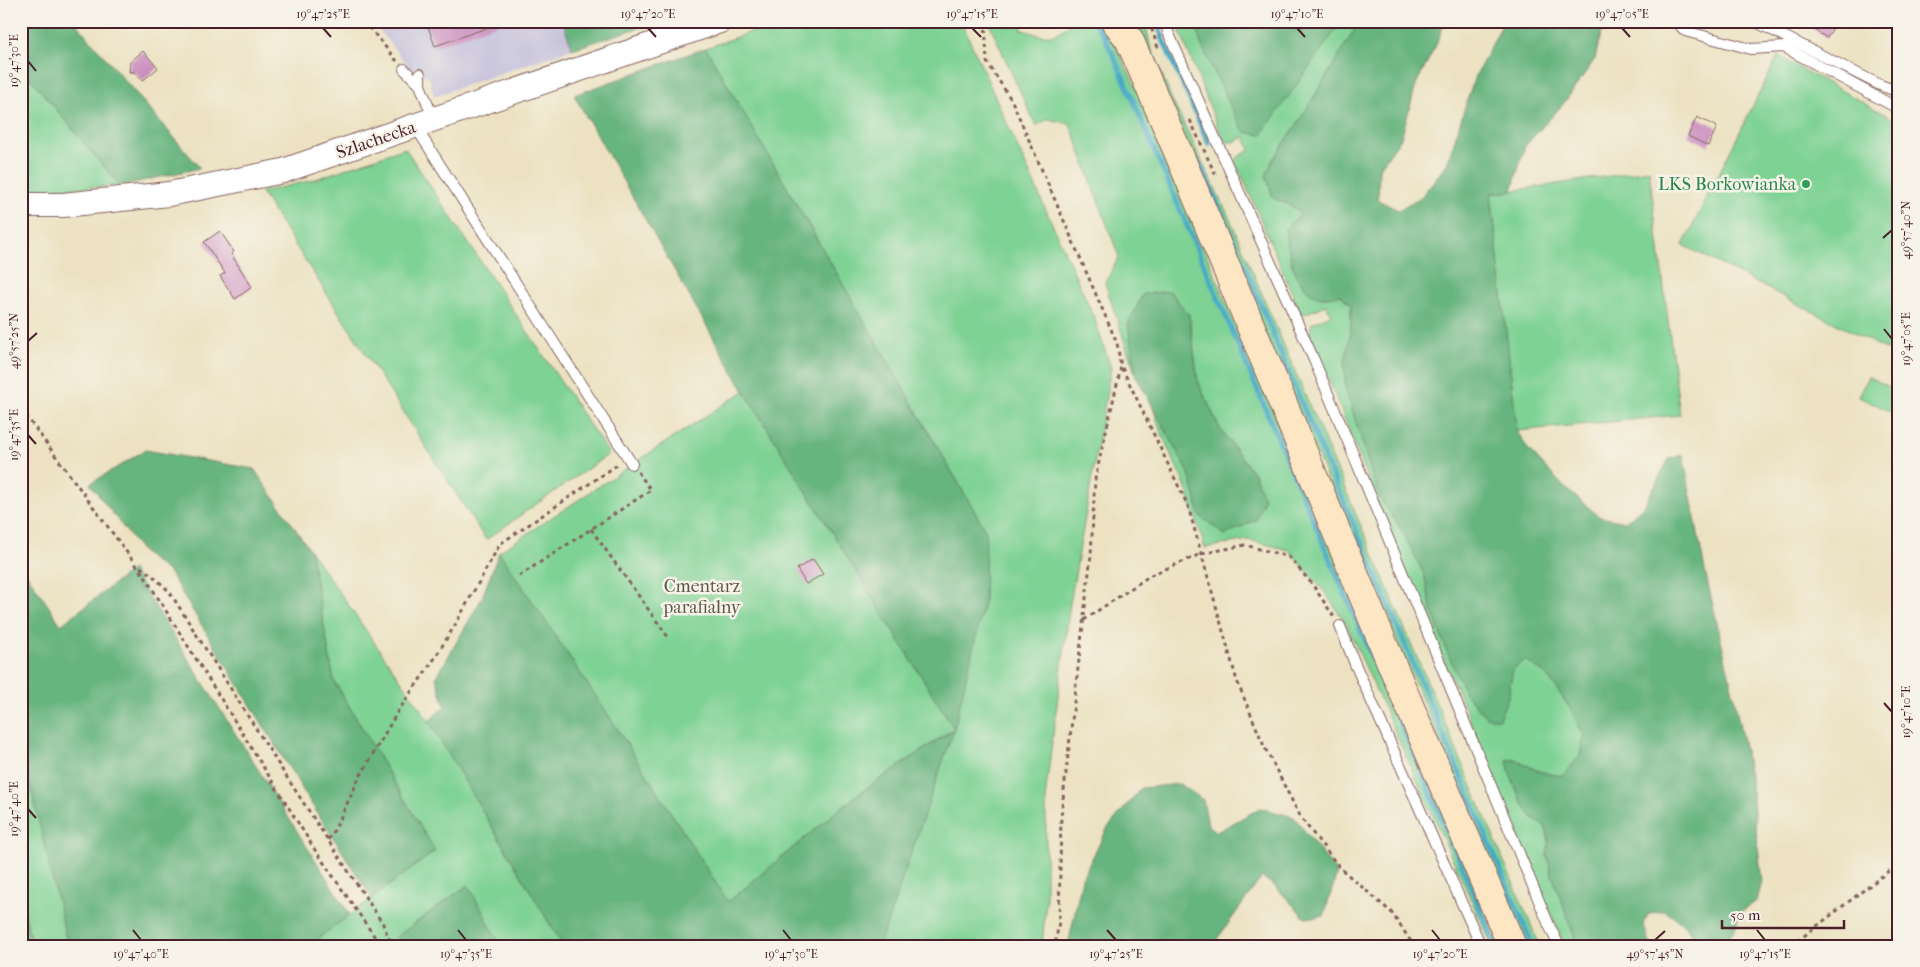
<svg xmlns="http://www.w3.org/2000/svg" width="1920" height="967" font-family="'IM FELL French Canon',serif">
<rect width="100%" height="100%" fill="#f7f3e8"/>
<filter id="ink" filterUnits="userSpaceOnUse"><feTurbulence type="fractalNoise" baseFrequency=".02" numOctaves="2"/><feDisplacementMap in="SourceGraphic" scale="10" xChannelSelector="R" yChannelSelector="G"/><feConvolveMatrix kernelMatrix="1 2 1 2 8 2 1 2 1" color-interpolation-filters="sRGB"/></filter>
<filter id="wash" filterUnits="userSpaceOnUse"><feTurbulence type="fractalNoise" baseFrequency=".0096" numOctaves="4" result="noise"/><feDisplacementMap in="SourceGraphic" scale="20" xChannelSelector="R" yChannelSelector="G"/><feGaussianBlur stdDeviation="1.12" result="paint"/><feColorMatrix in="noise" values="0 0 0 0 0 0 0 0 0 0 0 0 0 0 0 0 0 1.4 0 .05"/><feComposite in="paint" operator="in"/></filter>
<g filter="url(#wash)">
<rect width="100%" height="100%" fill="#ece2c2"/>
<path fill="#c4c0db" d="M372,21h191l9,28 -138,47 -5,-19 -17,-6z"/>
<g fill="#7ed294" stroke="#647860">
<path d="M782,21h179l133,296 17,51 -41,236 -24,185v112l-4,45h-163l74,-217 -99,68 -126,105 -119,-186 -110,-164 245,-161 210,337 32,-197 -280,-483z"/>
<path d="M988,21h36l-3,8c21,8 35,11 51,-8l32,1 46,93 92,227 21,45 237,559h-8l-146,-322 -20,-30 -37,-44 -41,-10 -43,8 -20,-63 -23,-50 -11,-33 38,71 11,43 55,-41 -35,-46 -22,-47 -9,-67 -61,9 8,52 -31,-93 14,-26 -49,-133 -22,-5 -12,7z"/>
<path d="M1137,21h8l5,24 22,55 58,119 310,727h-12l-378,-880z"/>
<path d="M1192,21h8l116,35 26,-35h12l1,8 -55,91 -28,41 1,37 19,8 8,6 -2,6 -13,11 7,37 29,31 20,-2 10,11v25l-7,35 2,24 33,106 22,33 23,45 8,37 16,43 60,43 5,-28 12,-9 22,15 23,33 14,27 -4,21 -17,20c-10,-1 -20,-3 -29,-7 -10,-5 -15,-11 -27,-9l25,57 13,9 4,14 -2,15 5,20 26,71h-13c-35,-79 -68,-160 -101,-240 -27,-62 -54,-124 -80,-187 -25,-62 -48,-125 -75,-185l3,-11 19,-8 -5,-10 -21,9 -5,-2 -58,-136 -8,-13 4,-6 12,-7 -5,-13 -10,5h-8l-6,-7 -41,-104 3,-6z"/>
<path d="M1778,56l121,66v234l-216,-111z"/>
<path d="M21,67l99,119 -96,4 -3,-4z"/>
<path d="M405,148l204,306 -84,58 -39,28 -225,-348 52,-12z"/>
<path d="M1649,170l31,245 -163,16 -26,-237z"/>
<path d="M1868,376l31,16v24l-40,-20z"/>
<path d="M310,550l119,171 134,225h-62l-33,-61 -84,61h-76l127,-95 -101,-170z"/>
<path d="M21,745l47,201h-36l-11,-49z"/>
</g>
<g fill="#66b47e" stroke="#586a54">
<path d="M21,21h53l126,147 -80,18 -99,-119z"/>
<path d="M563,21h97l-88,28z"/>
<path d="M1196,21h146l-81,114 -16,-3 -10,-16 -35,-74z"/>
<path d="M1354,21h91l-9,24 -19,37 -16,56 -22,31 -1,31 20,10 23,-13 26,-33 27,-85 30,-58h100l-9,38 -31,44 -39,43 -13,45 -21,3 26,237 11,18 36,38 36,30 25,5 19,-16 25,-47 14,-4 22,116 26,112 19,93 12,106 -5,19 -17,11 -5,17 -14,17h-25l-9,-19 -22,-16 -16,2 -6,11 8,22h-73l-26,-71 -5,-20 2,-15 -4,-14c-4,-3 -10,-6 -13,-9 -11,-12 -23,-42 -25,-57 12,-1 17,4 27,9 9,4 19,6 29,7l17,-20 4,-21 -14,-27 -23,-33 -22,-15 -12,9 -5,28 -9,22 -13,-2 -21,-24 -17,-39 -16,-43 -8,-37 -23,-45 -22,-33 -33,-106 -2,-24 7,-35v-25l-10,-11c-6,0 -14,3 -20,2 -26,-4 -33,-47 -36,-69l13,-10 2,-6 -8,-6 -19,-8 -7,-22 6,-15 28,-41 55,-91z"/>
<path d="M706,48l280,483 -2,72 -30,126 -75,217h-316l-134,-225 16,-15 -9,-28 46,-80 17,-46 110,164 119,186 126,-105 100,-68 -210,-338 -170,-296z"/>
<path d="M1170,291l19,24 9,67 22,47 35,47 9,23 -8,21 -31,15 -25,-19 -11,-43 -53,-97 -8,-52 15,-30z"/>
<path d="M145,450l109,19 56,81 24,131 101,170 -63,47 -63,-98 -140,-228 -26,-19 -53,-69z"/>
<path d="M21,565l40,60 71,-55 218,345 -42,31h-240l-47,-201z"/>
<path d="M1180,784l23,16 5,25 9,7 43,-24 34,9 43,56 -13,43 -19,2 -29,-31 -14,-10 -50,69h-144l14,-68 25,-49 34,-41z"/>
<path d="M468,885l33,61h-101l-4,-9z"/>
<path d="M21,897l11,49h-11z"/>
</g>
<g fill="none" stroke-linecap="round" stroke-linejoin="round">
<g stroke="#46a8c6" stroke-width="5">
<path d="M1093,21l10,13 18,38 375,874"/>
<path d="M1157,21l7,21 45,102"/>
<path d="M1198,161c56,120 102,245 157,366l178,419"/>
</g>
</g>
<g id="blocks">
<g fill="#cb8ec0">
<path d="M426,21h75v2l-66,23z"/>
<path d="M1801,21h36l-10,17z"/>
<path d="M143,51l15,17 -16,13 -7,-9h-6l1,-10z"/>
<path d="M1697,117l20,10 -9,19 -20,-10z"/>
<path d="M220,231l14,21 -3,2 21,33 -17,12 -15,-23 5,-3 -21,-31z"/>
<path d="M813,559l10,15 -17,10 -9,-15z"/>
</g>
</g>
</g>
<g filter="url(#ink)">
<use href="#blocks" fill-opacity="0" stroke="#836360" stroke-width="1"/>
<g fill="none" stroke-linecap="round" stroke-linejoin="round">
<g stroke="#836360" stroke-width="12">
<g id="service">
<path d="M1166,21l2,11 146,328 235,565 10,21"/>
<path d="M1676,21l9,10 66,18 33,-2 115,62"/>
<path d="M1754,21l126,64 19,7"/>
<path d="M404,69l16,16"/>
<path d="M420,74v11l14,35"/>
<path d="M415,126l217,338"/>
<path d="M1340,626l15,38 126,282"/>
</g>
</g>
<g stroke="#836360" stroke-width="26">
<path id="tertiary" d="M21,205h42l106,-11 114,-23 437,-150"/>
</g>
<g stroke="#836360" stroke-width="30">
<path id="secondary" d="M1115,21l14,18 52,120 214,513 117,274"/>
</g>
<g stroke="#836360" stroke-width="3" stroke-dasharray="4 4" stroke-linecap="butt">
<path d="M364,21l33,40"/>
<path d="M985,21l2,41 25,39 105,242 4,24 -26,112 -4,76 -30,261 -2,105 -4,25"/>
<path d="M1149,21l9,27"/>
<path d="M1190,120l27,58"/>
<path d="M1122,368l66,138 49,175 27,65 37,72 39,50 51,44 23,34"/>
<path d="M21,409l124,168 170,273 66,96"/>
<path d="M591,529l77,108"/>
<path d="M140,567l12,8 17,16 115,182 99,151 9,22"/>
<path d="M519,576l132,-86 -13,-18"/>
<path d="M1084,620l67,-45 50,-21 44,-9 44,12 23,27 22,33"/>
<path d="M328,840l10,-17 20,-43 40,-69 35,-50 22,-36 45,-81 117,-79"/>
<path d="M1791,946l108,-83"/>
</g>
<use href="#service" stroke="#fff" stroke-width="10"/>
<use href="#tertiary" stroke="#fff" stroke-width="24"/>
<use href="#secondary" stroke="#fce6c4" stroke-width="28"/>
</g>
</g>
<path fill="none" stroke="#4a1f2b" stroke-width="2" d="M323,28l8,9M648,28l8,9M972,28l9,9M1297,28l8,9M1622,28l8,9M28,61l8,10M1883,238l9,-8M1884,329l8,10M28,341l9,-8M28,435l8,9M1884,703l8,9M28,809l8,9M133,930l8,10M458,930l8,10M783,930l8,10M1107,930l9,10M1432,930l8,10M1757,930l8,10M1655,940l10,-9"/>
<circle fill="#2e9e5b" stroke="#f7f3e8" stroke-width="2" cx="1806" cy="184" r="5"/>
<g text-anchor="middle" dominant-baseline="central" stroke-width="5" stroke-linejoin="round" paint-order="stroke">
<g font-size="18" fill="#4a1f2b" stroke="#f7f3e8">
<text transform="translate(376 140) rotate(-19)">Szlachecka</text>
</g>
<g font-size="18" fill="#27864d" stroke="#f7f3e8" text-anchor="end">
<text x="1796" y="184">LKS Borkowianka</text>
</g>
<g font-size="18" fill="#5a554a" stroke="#f7f3e8">
<text x="702" y="586">Cmentarz<tspan x="702" dy="21">parafialny</tspan></text>
</g>
</g>
<rect width="1920" height="967" fill="none" stroke="#f7f3e8" stroke-width="55"/>
<path d="M1722 920v8h122v-8" fill="none" stroke="#4a1f2b" stroke-width="2.5"/>
<text x="1730" y="920" font-size="15" fill="#4a1f2b" stroke="#f7f3e8" stroke-width="4" paint-order="stroke">50 m</text>
<rect x="28" y="28" width="1864" height="912" fill="none" stroke="#4a1f2b" stroke-width="2"/>
<g font-size="12" text-anchor="middle" fill="#4a1f2b">
<text x="323" y="18">19°47'25"E</text>
<text x="648" y="18">19°47'20"E</text>
<text x="972" y="18">19°47'15"E</text>
<text x="1297" y="18">19°47'10"E</text>
<text x="1622" y="18">19°47'05"E</text>
<text transform="translate(14 61) rotate(-90)" y="4">19°47'30"E</text>
<text transform="translate(1906 230) rotate(-90)" y="4">49°57'40"N</text>
<text transform="translate(1906 339) rotate(-90)" y="4">19°47'05"E</text>
<text transform="translate(14 341) rotate(-90)" y="4">49°57'25"N</text>
<text transform="translate(14 435) rotate(-90)" y="4">19°47'35"E</text>
<text transform="translate(1906 712) rotate(-90)" y="4">19°47'10"E</text>
<text transform="translate(14 809) rotate(-90)" y="4">19°47'40"E</text>
<text x="141" y="958">19°47'40"E</text>
<text x="466" y="958">19°47'35"E</text>
<text x="791" y="958">19°47'30"E</text>
<text x="1116" y="958">19°47'25"E</text>
<text x="1440" y="958">19°47'20"E</text>
<text x="1655" y="958">49°57'45"N</text>
<text x="1765" y="958">19°47'15"E</text>
</g>
</svg>
